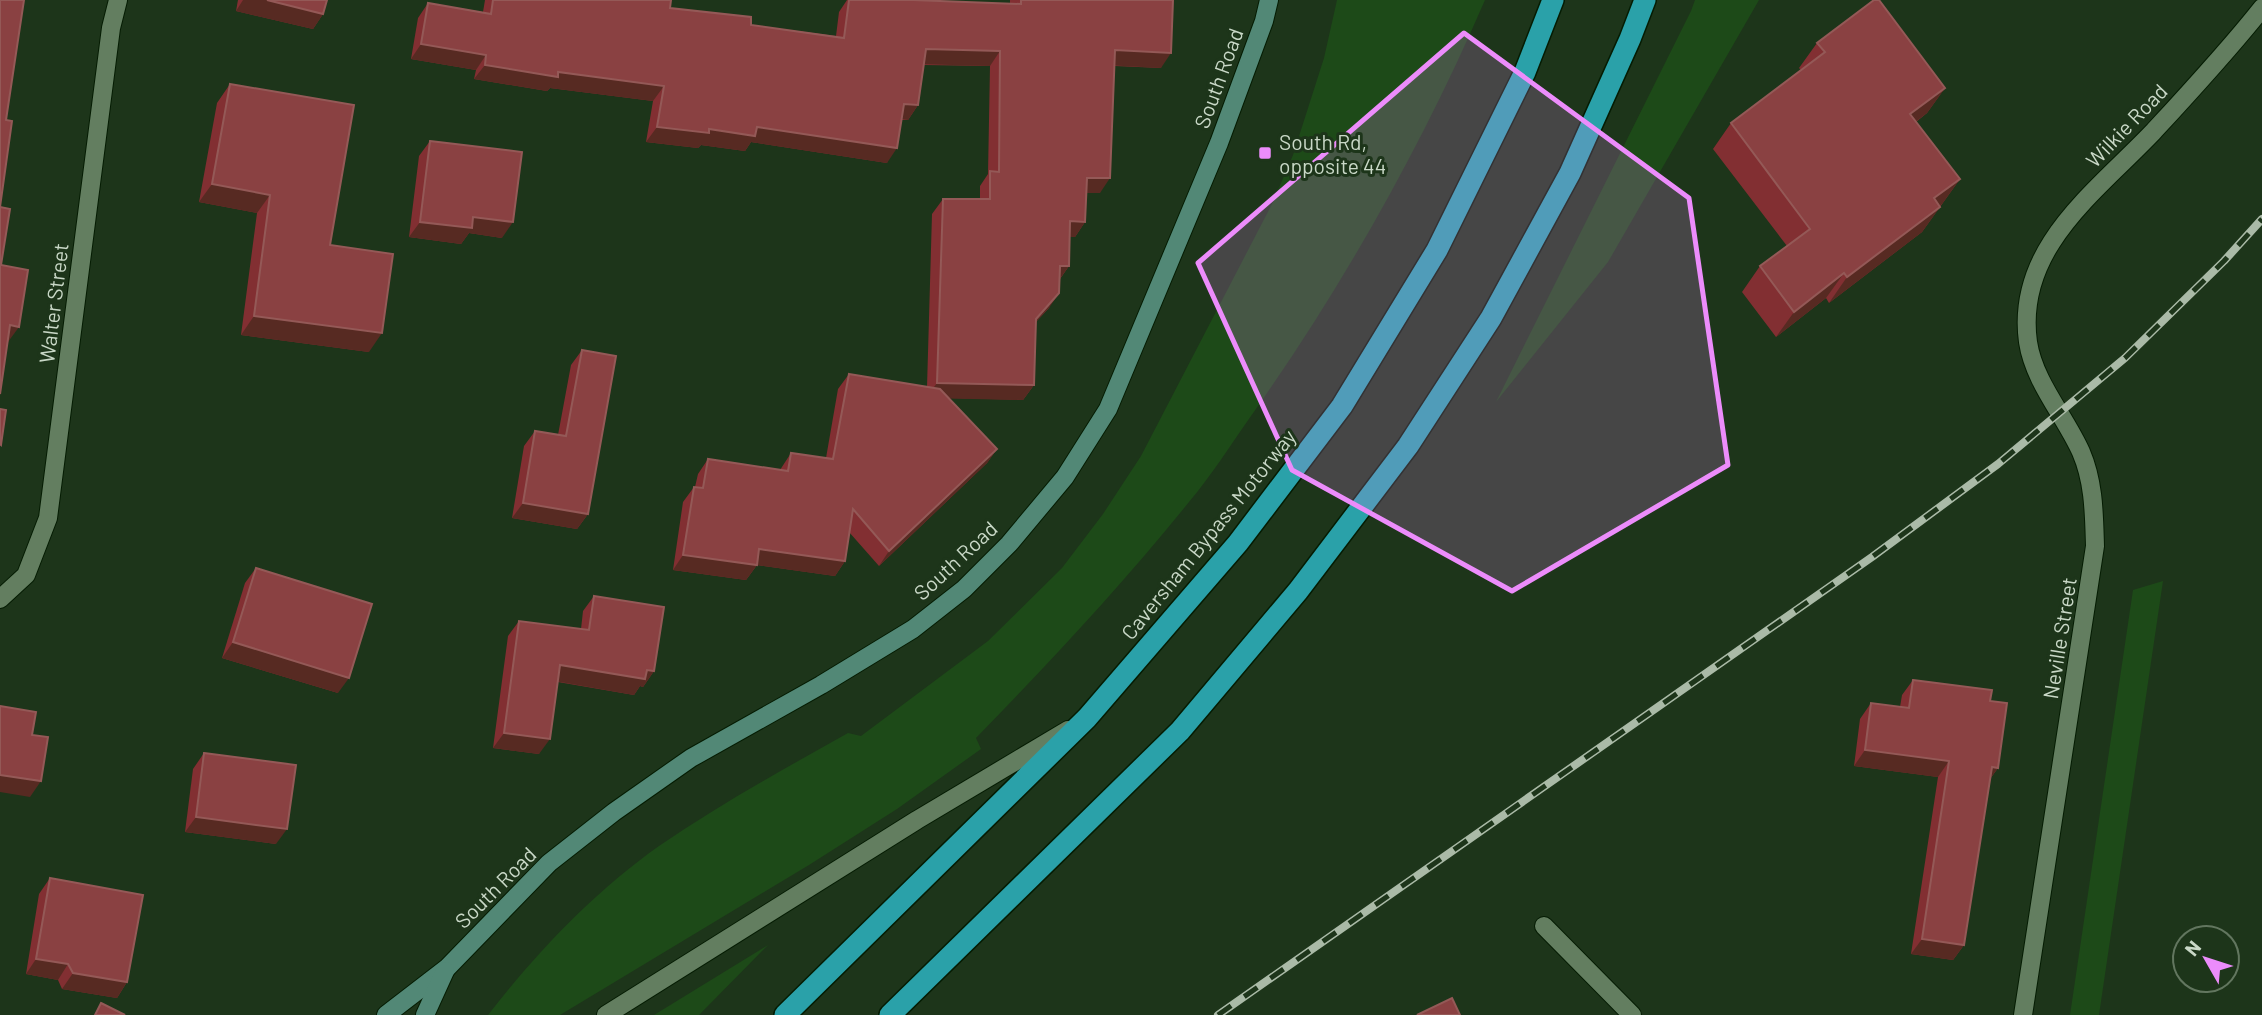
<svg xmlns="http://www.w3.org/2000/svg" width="2262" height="1015" font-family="Barlow,sans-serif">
<rect width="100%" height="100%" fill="#1d351a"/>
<g fill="#1d4a18">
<path d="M1337,0h148c-63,146 -142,286 -234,416 -20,28 -39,59 -62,86 -67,83 -139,160 -213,236l5,11 -84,60 -88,56 -249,150h-72c49,-63 106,-123 171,-169 61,-42 125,-77 189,-113l13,3 127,-95 74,-73 41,-54 38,-58 131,-252 21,-49 31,-97z"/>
<path d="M1695,0h64l-151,262 -112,140 195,-391z"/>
<path d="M2163,581l-64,434h-29l63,-425z"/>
<path d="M768,945l-69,70h-45z"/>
</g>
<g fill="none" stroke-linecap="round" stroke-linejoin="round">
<g stroke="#051c03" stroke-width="20">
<path id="service" d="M606,1015l311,-195 151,-90"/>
</g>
<g stroke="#051c03" stroke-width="20">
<g id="minor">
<path d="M0,599l26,-24 22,-57 63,-490 7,-28"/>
<path d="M1544,926l88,89"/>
<path d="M2023,1015l72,-469c-1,-32 -1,-64 -14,-94 -16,-36 -47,-70 -53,-110 -13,-94 68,-150 125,-210 37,-40 75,-81 109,-124"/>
</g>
</g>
<g stroke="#051c03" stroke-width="20">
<g id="secondary">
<path d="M386,1015l61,-47 102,-105 65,-51 77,-54 130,-73 92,-56 51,-40 45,-45 56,-67 43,-68 111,-266 45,-122 5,-21"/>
<path d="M425,1015l20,-44"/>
</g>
</g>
<g stroke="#051c03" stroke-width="24">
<g id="motorway">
<path d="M785,1015l302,-297 151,-175 104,-137 95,-156 88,-178 28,-72"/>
<path d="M890,1015l290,-284 118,-140 110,-145 83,-128 79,-145 60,-134 15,-39"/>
</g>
</g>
<use href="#service" stroke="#637e60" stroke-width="18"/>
<use href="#minor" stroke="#637e60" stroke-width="18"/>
<use href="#secondary" stroke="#528876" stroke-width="18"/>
<use href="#motorway" stroke="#2aa1a9" stroke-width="21"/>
<g stroke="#aabaa7" stroke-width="8">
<path id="rail" d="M1218,1015l654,-458 126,-93 127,-106 99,-97 38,-42"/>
</g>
<use href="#rail" stroke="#1d351a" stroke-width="5" stroke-dasharray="16" stroke-linecap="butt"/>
</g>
<g fill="#822f32">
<path d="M238,0h89l-4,14 -10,15 -77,-18z"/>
<path d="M485,0h186l-1,8 81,17 85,11 3,-24 8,-12h66l97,4v-4h163l-12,68 -46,-2 -15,127h-14l-1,29 -10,15 -6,-1v30l-9,13 -11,29 -13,14 -2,63 -11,15 -74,-2 48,51 -10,14 -108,103 -30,-34 -4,29 -10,15 -78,-11 -11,15 -73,-10 10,-68 11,-15h1l3,-13 10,-15 72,11 11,-17 35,5 12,-69 11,-15 78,13 5,-173 11,-15h37v-13l8,-12 2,-108 -66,-1 -6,40 -10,15h-6l-15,43 -136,-21 -6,9 -44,-6 -3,3 -52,-6 7,-41 -103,-13 -3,3 -73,-12 2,-9 -65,-11 7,-41 10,-15 55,9z"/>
<path d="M1817,43l128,45 -18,25 -11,9 44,57 -38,53 -93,71 -3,-5 -50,39 -34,-45 18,-26 27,-20 -74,-97 18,-26 70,-53 -2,-2z"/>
<path d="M230,84l100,161 39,107 -128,-17 16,-122 -58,-11 18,-99z"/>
<path d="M430,141l72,97 -33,-5 -8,11 -52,-7 10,-81z"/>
<path d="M582,350l6,164 -11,15 -65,-11 12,-72 11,-15 23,4 13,-70z"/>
<path d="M256,568l82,125 -116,-35 23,-75z"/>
<path d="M594,596l60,75 -11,16 -3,-1 -6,9 -76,-13 -19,72 -46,-6 15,-112 11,-15 62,8 2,-18z"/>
<path d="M1913,680l77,21 8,67 -8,11 -26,166 -11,15 -42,-6 27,-177 -84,-11 6,-47 11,-16 29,4 2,-12z"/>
<path d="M204,753l72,91 -91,-12 8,-63z"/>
<path d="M50,878l77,104 -10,16 -55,-9 -4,-9 -32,-6 13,-80z"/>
</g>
<g fill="#572a22">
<path d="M243,0h24l56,14 -10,15 -77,-18z"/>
<path d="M421,44l65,11 -10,15 -65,-11z"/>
<path d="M926,49l74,2 -10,15 -74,-2z"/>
<path d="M1115,50l56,3 -10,15 -56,-3z"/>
<path d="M485,65l73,7 106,14 -11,15 -103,-13 -3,3 -73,-12z"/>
<path d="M1945,88l-18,25 -34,26 17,-25z"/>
<path d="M904,104l14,1 -10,15 -14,-2z"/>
<path d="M657,127l52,2 48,-2 140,21 -10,15 -136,-21 -6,9 -44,-6 -3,3 -52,-6z"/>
<path d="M1087,178h23l-10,15h-24z"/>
<path d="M1960,179l-18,25 -26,20 18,-26z"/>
<path d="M212,184l58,11 -13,18 -58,-11z"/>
<path d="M1940,207l-18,25 -93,71 18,-26z"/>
<path d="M473,217l40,5 -11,16 -33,-5 -8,11 -52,-7 11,-15z"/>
<path d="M1070,221l15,1 -10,15 -16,-1z"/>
<path d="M1060,266h9l-10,14z"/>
<path d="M1844,273l-18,25 -50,39 18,-25z"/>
<path d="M1059,293l-10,15 -24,25 11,-14z"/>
<path d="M254,316l128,17 -13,19 -128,-17z"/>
<path d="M10,325l9,2 -11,15 -8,-1z"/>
<path d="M937,383l97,2 -11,15 -97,-2z"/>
<path d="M997,449l-10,14 -108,103 10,-15z"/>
<path d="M523,503l65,11 -11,15 -65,-11z"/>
<path d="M759,549l86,12 -10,15 -86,-12z"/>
<path d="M683,555l74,10 -11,15 -73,-10z"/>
<path d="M233,642l116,36 -11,15 -116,-35z"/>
<path d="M560,665l87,5 7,1 -11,16 -3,-1 -6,9 -85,-15z"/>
<path d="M504,733l46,6 -11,15 -46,-6z"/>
<path d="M1865,750l84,11 -11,16 -84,-11z"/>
<path d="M1992,767l6,1 -11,15z"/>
<path d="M0,775l41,6 -11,16 -30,-5z"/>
<path d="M196,817l91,12 -11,15 -91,-12z"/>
<path d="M1922,939l42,6 -11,15 -42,-6z"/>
<path d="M36,959l32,5 -10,16 -32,-6z"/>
<path d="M73,973l54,9 -10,16 -55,-9z"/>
</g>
<g fill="#8a4142" stroke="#945957" stroke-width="2">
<path d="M0,0h24l-18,120 6,1 -12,86 10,2 -9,56 27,5 -9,57 -9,-2 -10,69z"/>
<path d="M267,0h60l-4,14z"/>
<path d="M493,0h178l-1,8 81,9v8l93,13 5,-38h64l108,4v-4h152l-2,53 -56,-3 -5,128h-23l-2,44 -15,-1 -1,45h-9l-1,27 -23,26 -2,66 -97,-2 6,-184h47v-28l9,1 1,-121 -74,-2 -8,56 -14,-1 -7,44 -140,-21 -2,9 -46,-7v4l-52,-6 7,-41 -106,-14v5l-73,-12 1,-10 -65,-11 7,-41 63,11z"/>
<path d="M1874,0h5l66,88 -35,26 50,65 -26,19 6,9 -93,70 -3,-4 -50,39 -34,-46 50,-37 -79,-106 94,-71 -8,-9z"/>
<path d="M230,84l124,21 -24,140 63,9 -11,79 -128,-17 16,-121 -58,-11z"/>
<path d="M430,141l92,11 -9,70 -40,-5 -1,11 -52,-6z"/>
<path d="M582,350l34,6 -28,158 -65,-11 12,-72 31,5z"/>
<path d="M849,374l91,15 57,60 -108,102 -36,-42 -8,52 -86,-12 -2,16 -74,-10 11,-68 9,1 5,-29 80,12 3,-18 42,6z"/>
<path d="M0,409l6,1 -5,35 -1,-1z"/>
<path d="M256,568l116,36 -23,74 -116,-36z"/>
<path d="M594,596l70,11 -10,64 -7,-1 -2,9 -85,-14 -10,74 -46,-6 15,-112 70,9z"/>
<path d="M1913,680l79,10 -2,11 17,2 -9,65 -6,-1 -28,178 -42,-6 27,-178 -84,-11 6,-47 38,5z"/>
<path d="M0,706l36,6 -4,23 16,2 -7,44 -41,-6z"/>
<path d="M204,753l92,12 -9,64 -91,-12z"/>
<path d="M50,878l93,17 -16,87 -54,-9 -5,-9 -32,-5z"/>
<path d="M1452,998l8,17h-43z"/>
<path d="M101,1003l24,12h-30z"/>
</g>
<path fill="#ec8cfb" fill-opacity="0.2" stroke="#ec8cfb" stroke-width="5" stroke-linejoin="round" d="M1464,33l225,165 39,267 -216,126 -220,-121 -94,-207z"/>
<rect fill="#ec8cfb" stroke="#1d351a" stroke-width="2.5" x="1258" y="146" width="14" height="14" rx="3.5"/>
<g text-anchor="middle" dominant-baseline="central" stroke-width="6" stroke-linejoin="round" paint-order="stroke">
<g font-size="21" fill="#c9d8c7" stroke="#1d351a">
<text transform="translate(1218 78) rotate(-70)">South Road</text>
<text transform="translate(2126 125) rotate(-46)">Wilkie Road</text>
<text transform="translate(53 303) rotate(-83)">Walter Street</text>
<text transform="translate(1208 534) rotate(-51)">Caversham Bypass Motorway</text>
<text transform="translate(955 560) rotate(-43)">South Road</text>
<text transform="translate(2059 638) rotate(-81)">Neville Street</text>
<text transform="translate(495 887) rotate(-45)">South Road</text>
</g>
<g font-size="21" fill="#c9d8c7" stroke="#1d351a" text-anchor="start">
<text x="1279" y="141">South Rd,<tspan x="1279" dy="24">opposite 44</tspan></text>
</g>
</g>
<g transform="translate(2206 959) rotate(309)"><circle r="33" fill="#1d351a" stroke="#62765f" stroke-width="2"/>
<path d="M0-5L12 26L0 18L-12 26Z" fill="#ec8cfb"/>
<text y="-10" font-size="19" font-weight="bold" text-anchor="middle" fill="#c9d8c7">N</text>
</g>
</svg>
